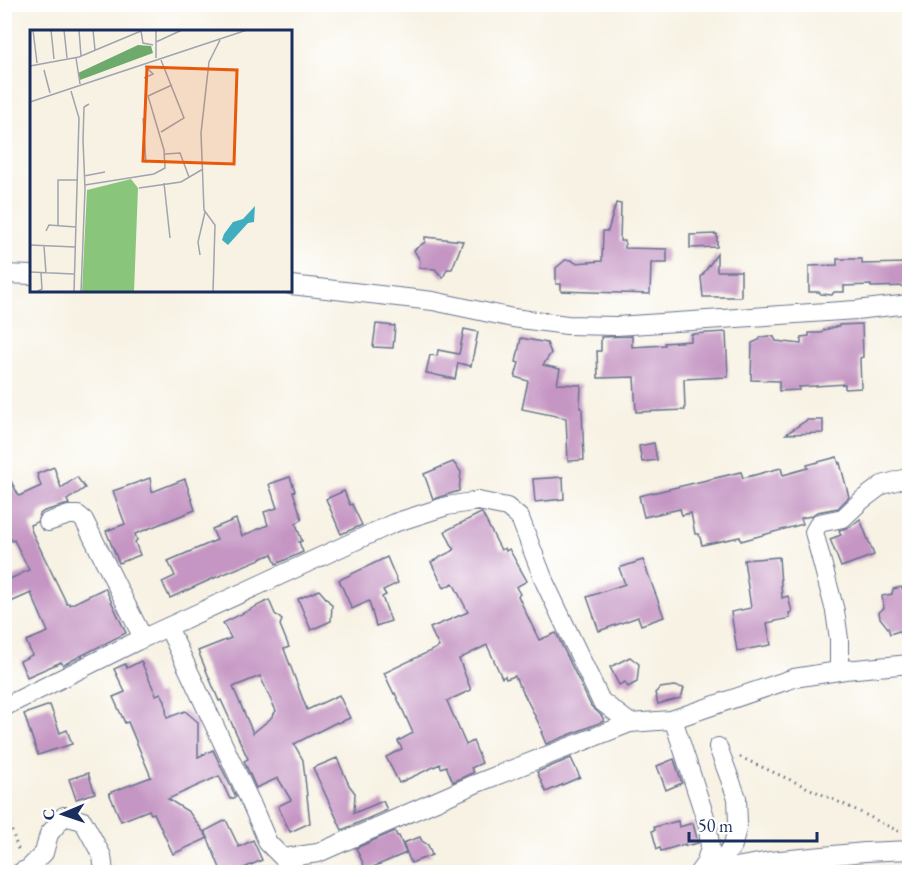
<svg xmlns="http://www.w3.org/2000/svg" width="914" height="877" font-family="'EB Garamond',serif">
<rect width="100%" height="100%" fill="#fff"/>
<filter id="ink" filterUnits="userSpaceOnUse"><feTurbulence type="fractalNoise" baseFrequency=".0167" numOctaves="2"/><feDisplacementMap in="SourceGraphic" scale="12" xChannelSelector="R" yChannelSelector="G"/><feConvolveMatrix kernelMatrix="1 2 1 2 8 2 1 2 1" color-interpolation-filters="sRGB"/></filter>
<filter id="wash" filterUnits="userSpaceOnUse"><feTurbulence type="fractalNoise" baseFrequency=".008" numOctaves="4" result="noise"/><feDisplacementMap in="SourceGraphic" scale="24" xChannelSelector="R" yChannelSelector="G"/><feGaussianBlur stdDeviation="1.35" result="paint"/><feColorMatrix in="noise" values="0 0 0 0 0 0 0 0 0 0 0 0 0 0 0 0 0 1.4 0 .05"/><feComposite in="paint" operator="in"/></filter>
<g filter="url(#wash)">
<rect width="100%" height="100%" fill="#f7f2e3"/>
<g id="blocks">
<g fill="#c595c3" fill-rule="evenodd">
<path d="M616,203l5,1 -1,37h5v7l42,1v14h-16l-1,31 -89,-3v-7h-5v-16l7,-6 2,-2h7l3,3 27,-2 1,-30h5z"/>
<path d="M717,234v13l-27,1v-13z"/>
<path d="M425,237l38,4 -11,28h-5l-4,9 -8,-9 -16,-1 1,-7 -6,-11 11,-8z"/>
<path d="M717,254v17h24v26h-38l-2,-20z"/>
<path d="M837,259h25v5l47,-1v23l-38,1v-2l-27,1v6h-10l-2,3 -11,-1 -2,-2h-10v-26l28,-1z"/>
<path d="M376,324l19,2 -2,22 -20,-1z"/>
<path d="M862,324l1,33 -3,1 1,30 -16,1v-5l-46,3v3l-20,1v-10l-28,-1 1,-37 7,-3 2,-3 9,-1 4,1 2,4 25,3v-7l8,-1v-3h12l3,-3 15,-4v-1z"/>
<path d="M464,329l14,3 -7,34 -13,-3 -3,16 -29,-6 4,-18 7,1 1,-6 21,4z"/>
<path d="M726,332l2,45 -44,2 1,31 -49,2 -2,-35 -36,1 -1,-27h4v-14l31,-1v11l33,-2 -1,-2 27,-2v-7z"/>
<path d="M521,338l26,5 4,10 -8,12 17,4 -3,15 24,1 -1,23h2l2,52 -16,1 -2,-43 -44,-9 6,-28 -13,-4 4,-14 -3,-1z"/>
<path d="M807,420h16v13l-37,1z"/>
<path d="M654,443l3,17 -15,2 -3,-16z"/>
<path d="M837,457l2,7 1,-1 9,34 -11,11 -21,4 -6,4 -10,2 2,6 -62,17 -1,-4 -38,8 -3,-11h-4l-4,-21 -9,2 -2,-6 -36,8 -5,-21 102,-24 2,6 38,-10 2,7 25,-7 -1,-3z"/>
<path d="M453,462l8,10 -2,19 -26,8 -9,-25z"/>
<path d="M54,467l7,21 16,-11 8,11 -18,12 2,4 -25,7 -4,3 -3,8 -7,3 2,7 35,72 2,-1 1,2 35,-17 21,45 -63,32 -2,-3 -34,15 -7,-16 12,-6 -6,-14 22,-9 -17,-39 -27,12v-23l25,-12 -15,-30 -2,1 -8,-16v-57l15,28 22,-10 -4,-12z"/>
<path d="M290,477l5,14 -2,1 9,27 -6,5 6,17 -3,1 4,10 -27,12 -4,-10 -60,25 -42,19 -8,-16 13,-6 -7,-15 49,-21 -5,-11 24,-10 6,17 26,-11 -4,-13 13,-4 -8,-24z"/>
<path d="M563,477l1,22 -29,3 -2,-23z"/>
<path d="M150,478l2,14 33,-13 10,31 -60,24 2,6 -2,2 5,13 -21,8 -13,-32 19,-7 -12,-33z"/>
<path d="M344,491l6,14 2,-1 10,21 -21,9 -15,-35z"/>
<path d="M481,513h1l19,37 4,-2 1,3 3,-2 18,32 -11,6 4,7 -2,2 21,44 17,-7 35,73 11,10 2,5 -58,23 -5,-12h2l-23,-46h-1l-4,-10 -9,3 -1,-3 -3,2 -15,-33 -28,14 12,31 -24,11 19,44 7,-4 9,22 -11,5 3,4 -21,10 -7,-16 -5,2 -1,-4 -41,19 -13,-26 16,-8 -4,-8 15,-8 -18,-40 -1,1 -10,-21 55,-26 -9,-19 38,-16 -15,-29 -9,5 -13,-26 23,-12 -9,-19z"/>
<path d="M860,519l14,36 -33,12 -11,-28 11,-4 -2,-5 11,-3z"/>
<path d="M387,557l11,26 -15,7 3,5 -4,2 9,24 -15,5 -7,-25 -17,8 -13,-29z"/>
<path d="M779,557l3,41 6,-2 4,16 -3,1 1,5 -23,5 4,22 -34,6 -6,-39 20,-4 -7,-48z"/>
<path d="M643,560l21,57 -23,8 -3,-8 -39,14 -12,-34 38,-13 -6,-16z"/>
<path d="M901,587l4,5 4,-1v45l-10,-5 -9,3 -2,-6 -8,-10 -1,-6 5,-4 -2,-12 10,-2 1,-5z"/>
<path d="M319,590l13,15 -1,16 -20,9 -13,-31z"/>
<path d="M269,600l6,14 7,6 -2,5 9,22 -5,2 23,61 32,-15 11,23 -12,5 -1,-1 -43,22 9,16 7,63 -20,9 -12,-26 13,-6 -13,-22 -22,10 -12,-27 4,-2 -27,-59 -2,1 -21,-50 33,-13 -8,-15zM260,676l16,35 -6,8 -17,14 -20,-46z"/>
<path d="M630,657l9,7 -2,18 -9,5 -3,-5 -6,3 -9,-18z"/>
<path d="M141,661l15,34 5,-2 4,8 2,17 18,-7 13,11v35l15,-7 23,47 -6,2 -11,-23 -51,23 21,13 19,26 -35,16 -19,-41 -3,1 -2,-4 -28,11 -12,-28 42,-16 -23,-55 -3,1 -12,-26 12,-5 -11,-23 11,-5 2,4z"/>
<path d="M674,686l10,2 -3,10 -23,6 -3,-11 5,-5z"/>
<path d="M50,705l10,28 7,-3 5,14 -34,11 -14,-41z"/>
<path d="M337,758l12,27 6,8 -1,20 29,-12 4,9 -45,20 -29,-62z"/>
<path d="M571,758l9,19 -34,15 -9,-20z"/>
<path d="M674,759l8,24 -16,7 -9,-24z"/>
<path d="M88,773l7,20 -19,6 -7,-20z"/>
<path d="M226,820l13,27 14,-7 9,20 -29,13h-11l-17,-42z"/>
<path d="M678,821l1,6 14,-4 5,20 -13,3v-2l-24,7 -1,-3 -3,1 -5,-18 3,-1 -1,-3z"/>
<path d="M395,831l2,5h2l7,17 -40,17 -10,-22z"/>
<path d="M420,837l2,4 6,4 4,10 -21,8 -8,-20z"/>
</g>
</g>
</g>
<g filter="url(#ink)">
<use href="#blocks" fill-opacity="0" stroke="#68738d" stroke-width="1.5"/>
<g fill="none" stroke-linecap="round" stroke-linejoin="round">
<g stroke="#68738d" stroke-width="20">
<g id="street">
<path d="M4,274l28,1"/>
<path d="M291,285l142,16 80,17 54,7 49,1 240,-16 54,-6"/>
<path d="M48,522l21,-7h9l6,5 59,118"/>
<path d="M168,627l83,176 17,40 15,15 35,-5 157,-69 155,-61 41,-3 123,-42 51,-8 65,-6"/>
<path d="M839,671v-32l-4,-28 -21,-79 5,-9 24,-5 19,-18 20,-15 28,-8"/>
<path d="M4,707l133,-66 257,-118 53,-17 31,-5 29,6 13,11 25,65 56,118 29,22"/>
<path d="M676,728l32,98 2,22 -5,16 -6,8"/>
<path d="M705,870l20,-14 8,-11 5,-22 -1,-25 -19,-51"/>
<path d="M21,872l7,-3 16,-16 5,-19 15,-18 19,5 19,35 2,16"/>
<path d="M706,872l64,-11 95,-9 45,-2"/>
</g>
</g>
<g stroke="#68738d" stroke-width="3" stroke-dasharray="1.5 4.5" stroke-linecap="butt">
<path d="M740,757l112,51 48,24"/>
<path d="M4,808l15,44"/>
</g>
<use href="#street" stroke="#fff" stroke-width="18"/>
</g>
</g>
<g transform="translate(30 30)">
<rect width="262" height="262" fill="#f7f2e3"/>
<path d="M101,149l7,9 -4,104h-52l5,-102z" fill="#89c57b"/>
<path d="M108,15l13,1 2,7 -73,27 -2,-7z" fill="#6eaa6b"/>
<path d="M225,176l-1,16 -6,1 -20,22 -6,-5 2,-6 9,-12 10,-3z" fill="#41adc0"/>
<path fill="none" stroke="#9fa4ae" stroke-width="1.5" d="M3,0l4,33M21,0l3,29M34,0l3,28M49,0l2,26M63,0l2,20M126,0v28M111,1l2,12 10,2M126,12l26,-12M46,28l4,26M131,30l23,58 -23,14M0,36l49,-9 62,-26M14,40l6,23M114,48l9,-4 -8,-8M41,61l8,27 -5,174M0,72l217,-72M113,88l3,45M135,124l15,-1 9,24M54,146l21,-4M134,153l6,55M55,155l69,-11 11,-6 -1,-18 -16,-54 24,-11M109,158l42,-6 22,-13M28,196v-46h20M16,201l3,-6 27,2M0,215l45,2M14,216l2,27M170,225l-2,-13 7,-30M0,242l44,2M6,262l6,-3 -1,-16M51,262l4,-103 -2,-49 1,-33 5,-3M183,262l2,-67 -11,-15 -3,-77 8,-71 11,-22"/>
<path fill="#e8590c" fill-opacity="0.15" stroke="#e8590c" stroke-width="3" d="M117,37l90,3 -3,94 -91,-3z"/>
<rect width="262" height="262" fill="none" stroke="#1b2f5e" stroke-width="3"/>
</g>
<rect width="914" height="877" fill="none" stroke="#fff" stroke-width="24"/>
<g transform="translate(63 814) rotate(268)" stroke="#ffffff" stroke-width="4.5" paint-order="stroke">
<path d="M0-4.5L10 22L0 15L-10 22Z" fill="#1b2f5e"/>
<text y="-9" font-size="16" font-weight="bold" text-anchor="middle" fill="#1b2f5e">С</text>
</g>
<path d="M689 832v9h128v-9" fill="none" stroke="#1b2f5e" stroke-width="3"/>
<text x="698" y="832" font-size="18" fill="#1b2f5e" stroke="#ffffff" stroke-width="4.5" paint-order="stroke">50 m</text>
</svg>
